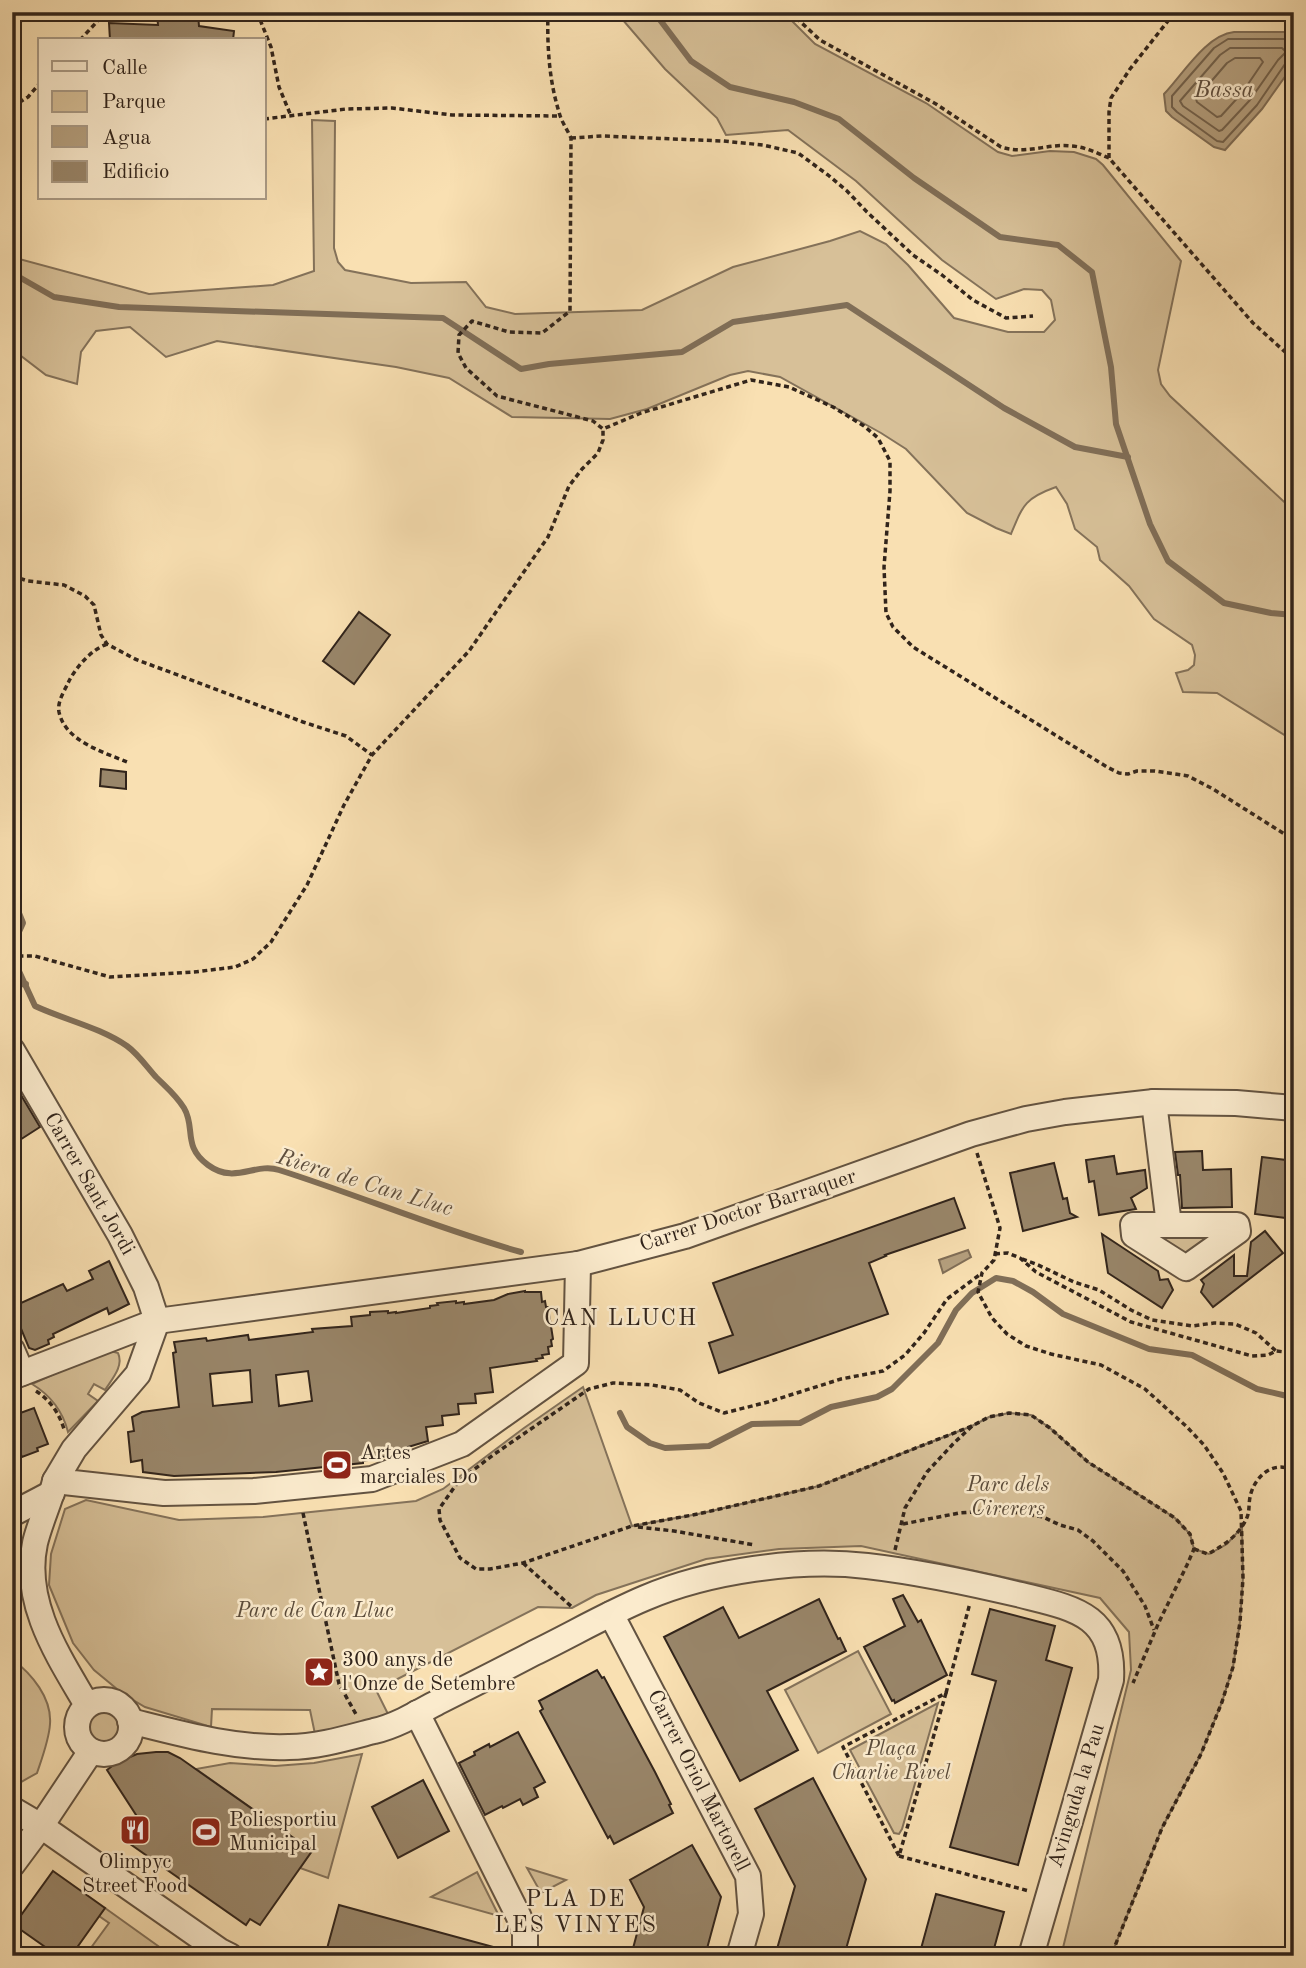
<svg xmlns="http://www.w3.org/2000/svg" width="1306" height="1968" font-family="'Old Standard TT',serif">
<rect width="100%" height="100%" fill="#f9e0b2"/>
<filter id="stains"><feTurbulence type="fractalNoise" baseFrequency=".00286" numOctaves="4"/><feColorMatrix values="0 0 0 0 .2 0 0 0 0 .09 0 0 0 0 .02 0 0 0 .5 -.17"/></filter>
<radialGradient id="worn" r=".72"><stop offset=".6" stop-color="#630" stop-opacity="0"/><stop offset="1" stop-color="#630" stop-opacity=".3"/></radialGradient>
<g fill="#d7c098" stroke="#84725a" stroke-width="2">
<path d="M616,12h167l32,32 111,59 72,49 14,4 38,-5 24,1 22,7 7,6 78,96 -23,109 3,14 9,12 124,115v230l-77,-48 -34,-1 -7,-19 12,-3 6,-5 1,-10 -3,-10 -38,-26 -25,-33 -29,-26 -3,-13 -22,-18 -8,-25 -11,-17c-31,11 -33,18 -45,47l-15,-6 -29,-15 -61,-64 -25,-16 -101,-56 -32,-6 -18,4 -83,34 -37,10 -98,-2 -63,-39 -53,-11 -179,-26 -51,16 -36,-30 -34,4 -15,21 -4,32 -31,-9 -34,-26v-92l137,37 124,-9 41,-14 -2,-151 23,1 -1,127 4,14 7,8 66,13 55,-1 20,25 29,7 127,-4 91,-43 97,-26 30,-10 26,13 22,21 46,53 54,14h36l11,-12 -4,-20 -9,-10 -18,-1 -28,10 -54,-39 -86,-79 -68,-51 -62,5 -9,-17 -52,-49z"/>
<path d="M1219,1229l-35,27 -42,-26z"/>
<path d="M107,1350l11,3c6,13 -6,26 -13,37l-11,-6 -6,10 10,7 -30,31c-5,-20 -18,-37 -36,-48z"/>
<path d="M583,1387l49,139 66,-12 121,-28 153,-60 17,-9 20,-4 22,2 19,13 38,34 87,56 15,16 4,15 15,5 18,-10 15,-17 1,51 -3,44 -7,45 -11,35 -21,52 -39,74 -51,128h-50l70,-286 -2,-38 -29,-34 -239,-52 -82,3 -73,10 -110,36 -24,13 -34,-1 -162,83 12,24 -15,7 -58,13 -5,-24 -98,-1 -1,18 -66,-20 -22,-13 -29,-24 -21,-27 -24,-58 2,-31 14,-45 21,-9 93,20 84,-3 153,-16 27,-12 81,-61z"/>
<path d="M858,1651l33,63 -73,39 -33,-63z"/>
<path d="M12,1659c20,15 40,39 38,65 -1,16 -8,34 -13,49l-16,9 -9,-18z"/>
<path d="M938,1703l-36,126 -3,5 -5,-1 -44,-83z"/>
<circle cx="104" cy="1726" r="16"/>
<path d="M362,1754l-34,124 -28,-10 12,-17 -116,-82 34,-6 45,3 39,-3z"/>
<path d="M527,1868l39,12 -25,13z"/>
<path d="M477,1872l22,44 -68,-19z"/>
<path d="M105,1908l67,48h-87l24,-33 -10,-7z"/>
</g>
<g fill="#b5a07f" stroke="#806e57" stroke-width="2">
<path d="M1234,32h60v32l-32,45 -37,41 -11,-3 -42,-30 -6,-6 -2,-17c19,-20 42,-59 70,-62z"/>
<path d="M968,1250l3,7 -28,16 -4,-13z"/>
</g>
<g fill="none" stroke-linecap="round" stroke-linejoin="round">
<g stroke="#73624d" stroke-width="2">
<path d="M1294,39h-66l-14,9 -42,48v11l5,5 40,29 6,1 34,-37 28,-41 9,-3"/>
<path d="M1230,48h52l4,4 -8,8 -28,40 -28,30 -3,1 -36,-25 -3,-5 40,-46z"/>
<path d="M1235,58h25l3,4 -21,31 -21,23 -4,1 -20,-15 -1,-3 31,-36z"/>
</g>
<g stroke="#806e57" stroke-width="6">
<path d="M654,12l37,49 39,26 64,15 45,17 75,59 86,59 58,8 34,27 19,95 5,57 34,100 18,37 56,42 47,10 23,2"/>
<path d="M12,273l42,24 65,10 324,11 78,51 28,-5 133,-12 51,-30 114,-17 157,103 71,39 53,10"/>
<path d="M12,896l11,27 -11,24"/>
<path d="M12,956l23,50c30,14 64,21 92,40 11,8 20,21 29,31 11,11 20,18 28,31 12,20 -2,38 24,57 27,20 47,-3 71,5 82,26 159,59 242,82"/>
<path d="M12,985l14,-1"/>
<path d="M620,1413l7,14 23,16 15,5 23,-1 21,-1 43,-22 48,-1 31,-16 46,-10 15,-8 46,-46 18,-33 16,-17 24,-15 17,3 20,11 30,22 86,35 43,6 65,34 30,7 7,-1"/>
</g>
</g>
<g fill="#99866a" stroke="#31241b" stroke-width="2" fill-rule="evenodd">
<path d="M157,14h41l1,12 35,5 -1,9h-123l-1,-17 49,2z"/>
<path d="M359,612l31,23 -36,49 -31,-23z"/>
<path d="M101,769l25,3v17l-26,-3z"/>
<path d="M12,1080l28,47 -28,18z"/>
<path d="M1202,1151l1,19 28,-1 1,38 -50,1 -2,-33h-2l-3,-23z"/>
<path d="M1114,1156l3,18 28,-4 2,18 -16,10 5,11 -37,6 -5,-34 -5,1 -3,-22z"/>
<path d="M1262,1157l32,4v58l-39,-5z"/>
<path d="M1054,1163l9,36 4,-1 3,15 7,4 -54,14 -13,-58z"/>
<path d="M954,1198l11,30 -80,27 1,1 -17,7 19,51 -169,59 -10,-30 24,-8 -20,-52z"/>
<path d="M1265,1231l18,22 -70,54 -12,-15 3,-8 -3,-4 33,-25v21h13l4,-34z"/>
<path d="M1102,1234l56,37 2,9 8,-1 5,11 -11,18 -54,-35z"/>
<path d="M109,1261l20,43 -20,10 -2,-6 -54,26 1,3 -6,3 1,4 -14,6 -6,-2 -17,-41 51,-23 4,7 26,-12 -4,-8z"/>
<path d="M525,1291v1h16l1,10 3,-1 1,6h2l5,32 -2,1 1,6 -4,1 1,7 -7,1 1,3 -7,1 1,2 -47,7 3,24 -18,2 1,9 -18,1 1,10 -17,2 1,9 -17,2 2,14 -20,6v2l-9,1v2l-11,1v3l-25,5v2l-87,9 -102,4 -31,-4 -1,-12 -11,2 -3,-30 6,-1 -2,-14 10,-5 37,-5 -6,-54 3,-1 -2,-10 32,-4 1,3 41,-6 1,5 64,-8 -1,-3 40,-3 -1,-9 19,-2v-3l18,-1v2l8,-1v1l34,-5v-2l8,-1 -1,-2 19,-2v2l8,-1v2l30,-4 14,-6zM250,1370l2,32 -39,4 -3,-32zM308,1371l4,30 -33,5 -3,-31z"/>
<path d="M34,1408l14,36 -11,4 1,3 -16,6 -10,-25v-16z"/>
<path d="M903,1595l15,27 3,-2 26,55 -52,28 -1,-3 -2,1 -28,-54 41,-21 -12,-27z"/>
<path d="M819,1599l19,40 2,-1 6,13 -79,40 31,59 -58,31 -76,-144 59,-30 16,31z"/>
<path d="M990,1609l65,17 -9,34 26,8 -54,197 -68,-18 46,-166 -24,-7z"/>
<path d="M597,1670l5,8 2,-1 51,95 16,32 -2,1 4,8 -59,31 -4,-8 -2,2 -68,-127 3,-2 -4,-8z"/>
<path d="M518,1732l27,50 -11,6 4,9 -15,8 -3,-6 -17,9 -1,-2 -17,9 -26,-52 16,-8 -1,-3 15,-8 1,3z"/>
<path d="M156,1752h12l12,6 132,93 -52,74 -10,-6 -4,6 -123,-86 15,-21 -31,-48 9,-7 21,-9z"/>
<path d="M813,1778l53,101 -22,77h-69l20,-70 -40,-77z"/>
<path d="M423,1780l26,51 -51,27 -26,-51z"/>
<path d="M692,1845l29,52 -16,59h-74l13,-49 -14,-27z"/>
<path d="M53,1871l52,37 -34,48h-13l-44,-31z"/>
<path d="M936,1894l68,18 -12,44h-73z"/>
<path d="M339,1905l169,46 -1,5h-182z"/>
</g>
<g fill="none" stroke-linecap="round" stroke-linejoin="round">
<g stroke="#635341" stroke-width="28">
<g id="minor">
<path d="M12,1050l108,185 26,52 11,34"/>
<path d="M1154,1102l15,123h-36l1,10 52,33 52,-37 -1,-6h-68"/>
<path d="M157,1321l-19,53 -64,75 -19,32 109,12 90,-2 118,-12 90,-35 114,-81 2,-99"/>
<path d="M12,1350l10,23"/>
<path d="M12,1377l145,-56 421,-57 107,-28 286,-102 55,-15 39,-7 89,-10 82,1 58,5"/>
<path d="M55,1481c-5,21 -15,41 -20,62 -13,60 24,114 52,162"/>
<path d="M12,1514l40,-21"/>
<path d="M611,1614l137,262 3,38 -12,42"/>
<circle cx="104" cy="1727" r="27"/>
<path d="M417,1713l101,202 7,17v24"/>
<path d="M130,1721c52,13 105,28 159,26 28,0 58,-9 85,-16 22,-5 44,-18 64,-29 32,-16 64,-32 96,-49 37,-18 73,-39 111,-55 63,-27 154,-40 222,-32 52,6 104,17 154,29 52,13 94,19 90,85l-80,276"/>
<path d="M12,1809l29,17 179,125 10,5"/>
<path d="M12,1865l29,-39 50,-75"/>
</g>
</g>
<g stroke="#31241b" stroke-width="3.5" stroke-dasharray="5 3.5" stroke-linecap="butt">
<path d="M257,12l14,35 8,40 12,29"/>
<path d="M548,12c-1,34 1,68 11,100 2,9 8,17 12,26l-1,173 -28,22 -33,-1 -37,-11 -13,14 -1,18 8,15 31,28 96,25 10,8 38,-16 110,-33 38,7 44,20 31,19 14,12 12,23v30l-6,76 2,46 7,14 20,20 194,120 12,6 9,1 9,-3h18l33,5 25,13 81,51"/>
<path d="M790,12l30,28 116,64 65,43c27,8 46,-4 71,-1 13,1 25,7 37,12l144,165 41,37"/>
<path d="M80,40l26,-28"/>
<path d="M12,67l5,-32 6,-23"/>
<path d="M12,107l16,-10 12,-14"/>
<path d="M264,119l82,-10 46,-1 60,7 108,1"/>
<path d="M571,138l31,-2 121,5 40,4 35,8 30,22 19,16 20,21 46,43 29,20 31,25 33,18 27,-2"/>
<path d="M1109,158v-46l2,-14 19,-29 45,-57"/>
<path d="M12,576l16,5 36,4 21,11 9,9 7,30 6,9 28,15 168,63 43,14 26,19"/>
<path d="M107,644c-16,6 -30,22 -38,37 -4,9 -12,20 -10,31 6,29 44,40 68,50"/>
<path d="M12,961l5,-5h18l75,21 84,-5 41,-5 18,-8 18,-17 36,-57 37,-80 28,-50 97,-104 79,-114 21,-51 13,-17 16,-16 5,-13v-11"/>
<path d="M977,1153l23,75 -6,32 -12,13 -4,19 14,26 15,16 19,12 25,8 50,11 44,24 42,38 17,18 19,28 18,38 2,67 -3,44 -7,45 -11,35 -21,52 -39,74 -51,128"/>
<path d="M995,1254l13,-1 12,5 16,14 95,50 121,34 16,-1 8,-4 18,2"/>
<path d="M1022,1259l14,5 38,18 25,8 32,20 21,10 41,6 21,-3 21,1 21,9 20,18"/>
<path d="M36,1391c14,9 23,22 28,38"/>
<path d="M972,1426l-153,60 -121,28 -66,12 -109,37 -33,6h-14l-16,-11 -20,-38 -1,-11 19,-27 35,-27 96,-66 24,-6 39,2 28,5 19,13 25,10 44,-11 73,-23 42,-8 22,-16 19,-22 23,-34 35,-26"/>
<path d="M303,1513l36,171 18,32"/>
<path d="M903,1524l56,-11 40,-3 44,7 17,8 18,5 15,11 30,30 22,35 9,24"/>
<path d="M638,1527l36,4 81,14"/>
<path d="M1194,1549l14,5c14,-8 26,-15 35,-29 9,-14 4,-18 8,-32 6,-19 24,-33 43,-22"/>
<path d="M895,1550l10,-42 22,-36 26,-28 19,-18 17,-9 20,-4 22,2 19,13 38,34 87,56 15,16 4,15 -7,16 -28,57 -26,61"/>
<path d="M523,1563l50,45"/>
<path d="M946,1693l-47,163 -56,-109z"/>
<path d="M946,1693l24,-90"/>
<path d="M899,1856l130,35"/>
</g>
<use href="#minor" stroke="#fbebcd" stroke-width="24"/>
</g>
<defs>
<g id="stadium-square" transform="scale(1.575)"><rect x="-9" y="-9" width="18" height="18" rx="4" fill="#8f2418" stroke="#fbebcd"/><path d="M0-5a6.5 5 0 1 0 0 10a6.5 5 0 1 0 0-10ZM-3.5-1.8h7v3.6h-7Z" fill="#fff"/></g>
<g id="sight-square" transform="scale(1.575)"><rect x="-9" y="-9" width="18" height="18" rx="4" fill="#8f2418" stroke="#fbebcd"/><path d="M0-6L1.8-2.2L6-1.7L2.9 1.2L3.7 5.4L0 3.3L-3.7 5.4L-2.9 1.2L-6-1.7L-1.8-2.2Z" fill="#fff"/></g>
<g id="restaurant-square" transform="scale(1.575)"><rect x="-9" y="-9" width="18" height="18" rx="4" fill="#8f2418" stroke="#fbebcd"/><path d="M-5-6h1v4h1v-4h1v4h1v-4h1v5L-1.5 .5V6h-2V.5L-5-1ZM5-6V6H3V1.5H1.5Q1.5-4 5-6Z" fill="#fff"/></g>
</defs>
<g fill-rule="evenodd">
<use href="#stadium-square" x="337" y="1465"/>
<use href="#sight-square" x="319" y="1672"/>
<use href="#restaurant-square" x="135" y="1830"/>
<use href="#stadium-square" x="206" y="1832"/>
</g>
<g text-anchor="middle" dominant-baseline="central" stroke-width="5" stroke-linejoin="round" paint-order="stroke">
<g font-size="21" fill="#31241b" stroke="#fbebcd">
<text transform="translate(89 1184) rotate(60)">Carrer Sant Jordi</text>
<text transform="translate(748 1211) rotate(-18)">Carrer Doctor Barraquer</text>
<text transform="translate(698 1781) rotate(63)">Carrer Oriol Martorell</text>
<text transform="translate(1077 1796) rotate(-73)">Avinguda la Pau</text>
</g>
<g font-size="21" fill="#31241b" stroke="#fbebcd" text-anchor="start">
<text x="360" y="1453">Artes<tspan x="360" dy="24">marciales Do</tspan></text>
<text x="342" y="1660">300 anys de<tspan x="342" dy="24">l'Onze de Setembre</tspan></text>
<text x="229" y="1820">Poliesportiu<tspan x="229" dy="24">Municipal</tspan></text>
<text x="135" y="1862" text-anchor="middle">Olimpyc<tspan x="135" dy="24">Street Food</tspan></text>
</g>
<g font-size="21" font-style="italic" fill="#5a4b3a" stroke="#fbebcd">
<text x="1008" y="1485">Parc dels<tspan x="1008" dy="24">Cirerers</tspan></text>
<text x="315" y="1611">Parc de Can Lluc</text>
<text x="891" y="1749">Plaça<tspan x="891" dy="24">Charlie Rivel</tspan></text>
</g>
<g font-size="23" font-style="italic" fill="#5f4f3e" stroke="#fbebcd">
<text x="1224" y="90">Bassa</text>
<text transform="translate(365 1183) rotate(17)">Riera de Can Lluc</text>
</g>
<g font-size="23" letter-spacing="2" fill="#31241b" stroke="#fbebcd">
<text x="621" y="1318">CAN LLUCH</text>
<text x="576" y="1899">PLA DE<tspan x="576" dy="26">LES VINYES</tspan></text>
</g>
</g>
<rect width="1306" height="1968" fill="none" stroke="#f9e0b2" stroke-width="42"/>
<rect x="14" y="14" width="1278" height="1940" fill="none" stroke="#31241b" stroke-width="3.5"/>
<rect x="21" y="21" width="1264" height="1926" fill="none" stroke="#31241b" stroke-width="2"/>
<rect x="38" y="38" width="228" height="161" fill="#fbebcd" stroke="#aa9b86" stroke-width="2"/>
<rect x="52" y="61" width="35" height="10" fill="#fbebcd" stroke="#aa9b86" stroke-width="2"/>
<text x="102" y="74" font-size="21" fill="#31241b">Calle</text>
<rect x="52" y="91" width="35" height="21" fill="#d7c098" stroke="#aa9b86" stroke-width="2"/>
<text x="102" y="108" font-size="21" fill="#31241b">Parque</text>
<rect x="52" y="126" width="35" height="21" fill="#b5a07f" stroke="#aa9b86" stroke-width="2"/>
<text x="102" y="144" font-size="21" fill="#31241b">Agua</text>
<rect x="52" y="161" width="35" height="21" fill="#99866a" stroke="#aa9b86" stroke-width="2"/>
<text x="102" y="178" font-size="21" fill="#31241b">Edificio</text>
<rect width="100%" height="100%" filter="url(#stains)"/>
<rect width="100%" height="100%" fill="url(#worn)"/>
</svg>
